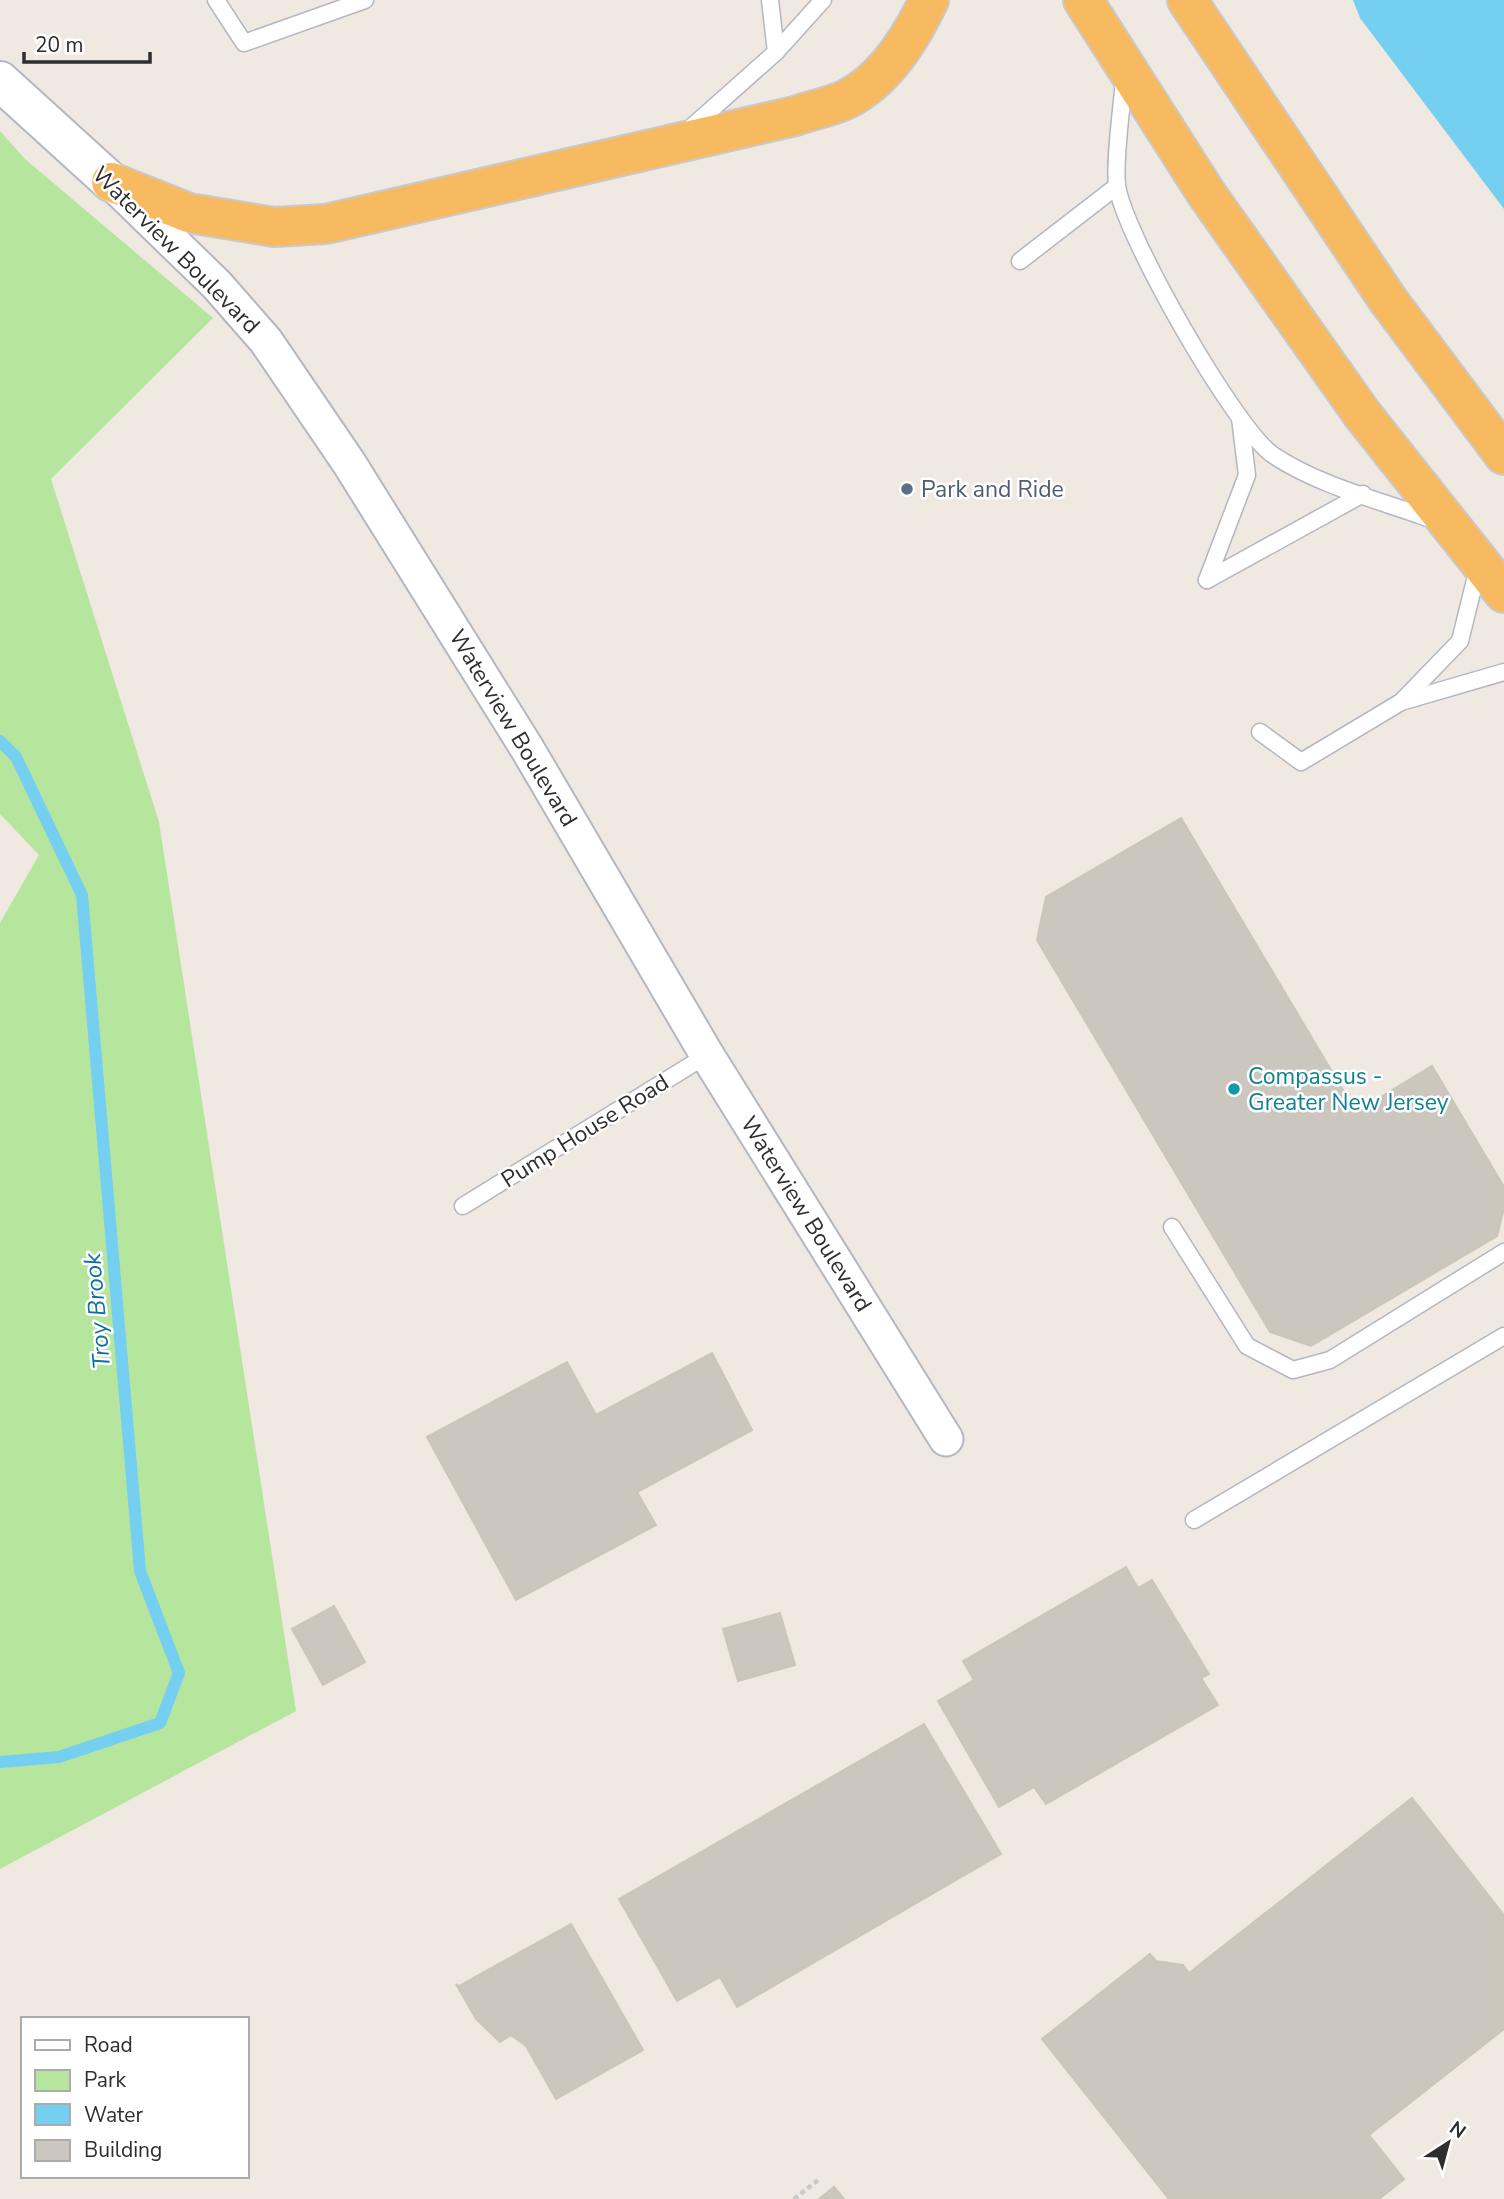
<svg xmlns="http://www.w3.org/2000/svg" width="1504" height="2199" font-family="'Nunito Sans',sans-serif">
<rect width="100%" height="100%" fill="#efe9e1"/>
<path fill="#b6e59e" d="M0,131l25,28 188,159 -162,161 108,343 137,889 -296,158v-946l39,-68 -39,-41z"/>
<path fill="#75cff0" d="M1353,0h151v209l-144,-191z"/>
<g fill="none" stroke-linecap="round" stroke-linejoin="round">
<path stroke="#75cff0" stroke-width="12" d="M0,741l16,16 66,138 58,676 39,102 -19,50 -101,34 -59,5"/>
</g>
<g fill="#cbc7bf" stroke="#cbc5ba" stroke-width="2">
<path d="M1181,818l175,294 76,-46 72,121v21l-7,28 -186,110 -41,-14 -233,-392 9,-43z"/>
<path d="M712,1353l40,77 -115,62 19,33 -140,75 -89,-163 140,-75 29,53z"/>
<path d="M1126,1567l12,21 14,-8 57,94 -8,4 17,27 -172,99 -12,-17 -35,20 -61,-106 36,-21 -11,-19z"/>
<path d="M334,1606l31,56 -42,23 -31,-56z"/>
<path d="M780,1613l15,52 -57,16 -15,-52z"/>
<path d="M924,1724l77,130 -264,153 -17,-30 -43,24 -58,-102z"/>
<path d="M1412,1798l92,117v114l-135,106 35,44 -25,20h-210l-127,-160 108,-85 6,7 27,4 6,8z"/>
<path d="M571,1924l72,126 -87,49 -30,-53 -15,-11 -11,7 -24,-23 -20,-35 3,2z"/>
<path d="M834,2187l10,12h-25z"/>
</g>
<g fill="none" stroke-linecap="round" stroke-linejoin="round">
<g stroke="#b4b7c1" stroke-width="19">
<g id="service">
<path d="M216,0l28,43 121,-43"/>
<path d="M770,0l6,52"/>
<path d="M1124,79c-2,29 -10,80 -7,106 6,48 118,244 156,270 48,32 110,46 163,66"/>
<path d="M686,132l90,-80 47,-52"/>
<path d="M1020,261l97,-75"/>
<path d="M1207,580l156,-86"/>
<path d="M1207,580l40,-105 -7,-57"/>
<path d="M1402,701l58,-60 18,-73"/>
<path d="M1260,732l41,30 100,-60 103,-30"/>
<path d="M463,1206l244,-151"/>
<path d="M1172,1227l75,119 46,24 37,-10 174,-108"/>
<path d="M1194,1520l310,-184"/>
</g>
</g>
<g stroke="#b4b7c1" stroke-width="37">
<path id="minor" d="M115,186l102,99 49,56 83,122 179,287 179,305 239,384"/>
</g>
<g stroke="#b4b7c1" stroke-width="42">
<path id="tertiary" d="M0,81l111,101"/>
</g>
<g stroke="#c9c9c9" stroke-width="42">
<g id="trunk">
<path d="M1083,0l123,193 156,221 142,179"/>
<path d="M1187,0l201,300 116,155"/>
<path d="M111,182l78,31 85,14 52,-3 469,-108c16,-6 36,-9 52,-17 39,-20 64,-61 82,-99"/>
</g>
</g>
<path stroke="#c9c9c9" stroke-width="4.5" stroke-dasharray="5 3.5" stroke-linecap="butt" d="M794,2199l27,-21"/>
<use href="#service" stroke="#fff" stroke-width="16"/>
<use href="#minor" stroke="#fff" stroke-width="33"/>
<use href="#tertiary" stroke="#fff" stroke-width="38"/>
<use href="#trunk" stroke="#f8ba60" stroke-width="38"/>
</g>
<circle fill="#5c6f8a" stroke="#fff" stroke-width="2.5" cx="907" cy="489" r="7"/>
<circle fill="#0f9aa8" stroke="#fff" stroke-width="2.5" cx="1234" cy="1089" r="7"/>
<g text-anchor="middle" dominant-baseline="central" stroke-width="5" stroke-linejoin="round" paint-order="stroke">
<g font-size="23" fill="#2e2e2e" stroke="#fff">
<text transform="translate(176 250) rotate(45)">Waterview Boulevard</text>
<text transform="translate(513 728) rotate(59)">Waterview Boulevard</text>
<text transform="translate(585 1131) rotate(-32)">Pump House Road</text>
<text transform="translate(806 1214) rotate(58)">Waterview Boulevard</text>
</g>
<g font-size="23" fill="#4e5e75" stroke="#fff" text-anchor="start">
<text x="921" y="489">Park and Ride</text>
</g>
<g font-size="23" fill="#0d838f" stroke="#fff" text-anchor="start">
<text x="1248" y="1076">Compassus -<tspan x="1248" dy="26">Greater New Jersey</tspan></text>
</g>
<g font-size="24" font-style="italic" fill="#0d6fa3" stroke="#fff">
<text transform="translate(97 1311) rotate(-95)">Troy Brook</text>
</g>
</g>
<rect x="21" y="2017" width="228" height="161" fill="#ffffff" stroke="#ababab" stroke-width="2"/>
<rect x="35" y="2040" width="35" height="10" fill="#ffffff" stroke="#ababab" stroke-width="2"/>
<text x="84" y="2052" font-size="21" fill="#2e2e2e">Road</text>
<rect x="35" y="2070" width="35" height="21" fill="#b6e59e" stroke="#ababab" stroke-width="2"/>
<text x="84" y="2087" font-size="21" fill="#2e2e2e">Park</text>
<rect x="35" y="2104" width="35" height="21" fill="#75cff0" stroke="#ababab" stroke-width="2"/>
<text x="84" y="2122" font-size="21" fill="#2e2e2e">Water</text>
<rect x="35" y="2140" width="35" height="21" fill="#cbc7bf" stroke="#ababab" stroke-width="2"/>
<text x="84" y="2157" font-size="21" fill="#2e2e2e">Building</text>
<g transform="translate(1448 2143) rotate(36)" stroke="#ffffff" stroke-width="5" paint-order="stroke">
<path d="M0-5L12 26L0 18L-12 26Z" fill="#2e2e2e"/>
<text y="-10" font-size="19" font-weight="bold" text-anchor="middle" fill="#2e2e2e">N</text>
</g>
<path d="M24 52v10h126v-10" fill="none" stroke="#2e2e2e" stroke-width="3.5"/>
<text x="35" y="52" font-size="21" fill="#2e2e2e" stroke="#ffffff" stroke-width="5" paint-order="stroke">20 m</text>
</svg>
